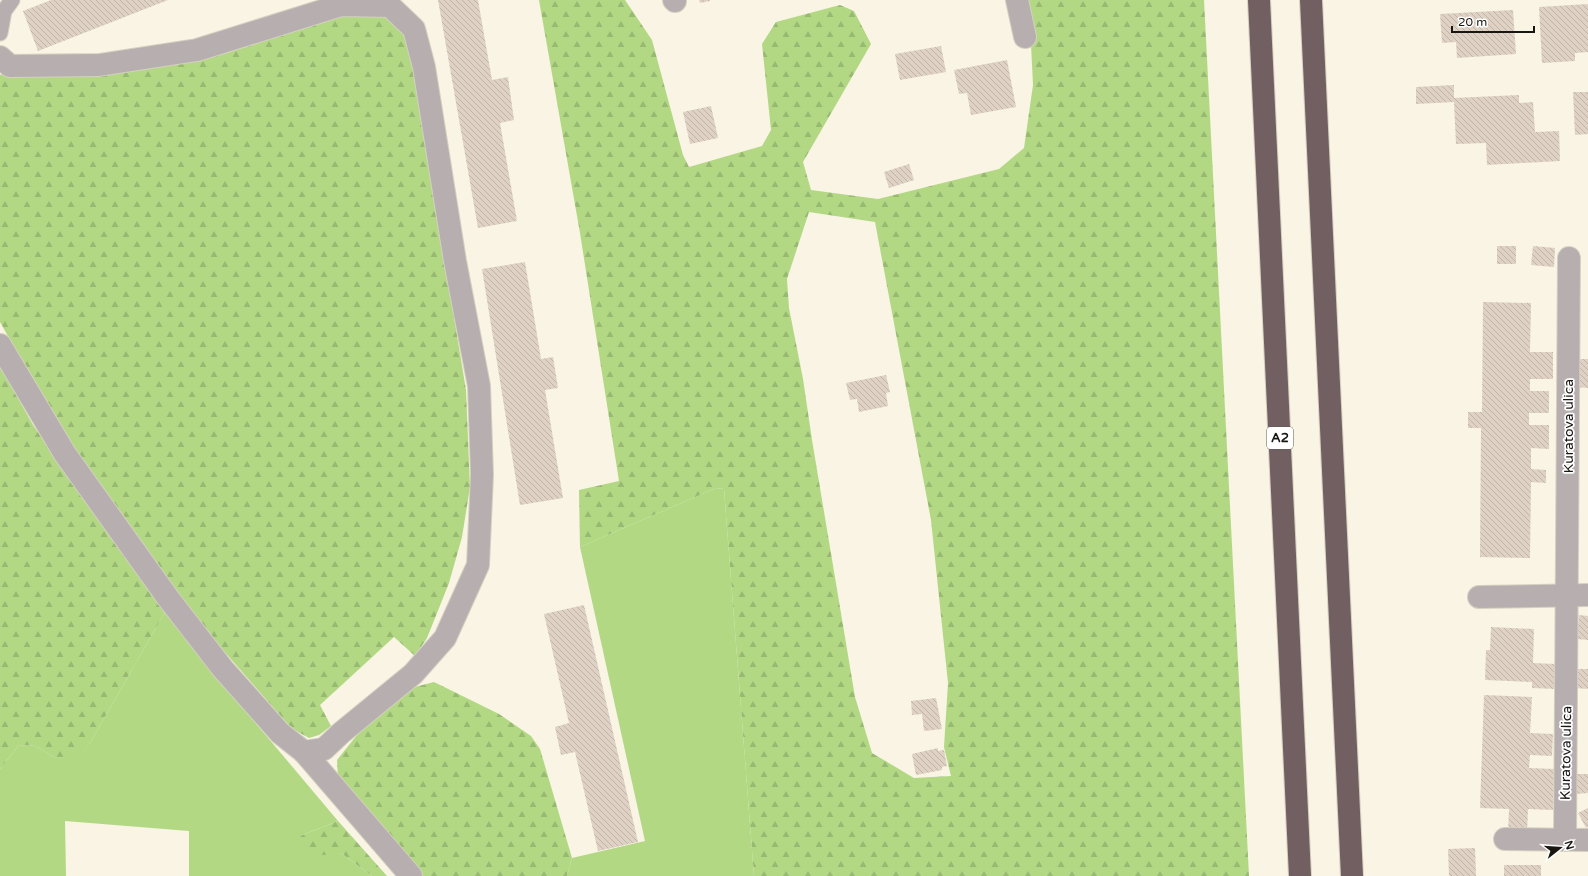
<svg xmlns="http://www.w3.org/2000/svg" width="1588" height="876" font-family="'Varela Round',sans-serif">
<defs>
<pattern id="forest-firs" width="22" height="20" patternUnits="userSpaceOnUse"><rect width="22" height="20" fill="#b2d884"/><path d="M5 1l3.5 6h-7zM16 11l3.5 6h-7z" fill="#98b971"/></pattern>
<pattern id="building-back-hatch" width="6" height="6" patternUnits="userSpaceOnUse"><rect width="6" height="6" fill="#dfd2c5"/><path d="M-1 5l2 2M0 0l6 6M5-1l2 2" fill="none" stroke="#bfb4a8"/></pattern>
</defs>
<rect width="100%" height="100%" fill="#f9f4e3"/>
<g fill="#b2d884">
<path d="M716,488l8,1 30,387h-187l5,-18 73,-17 -65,-294z"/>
<path d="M165,612l88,108 85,101 -38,15 41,17 31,23h-183v-45l-124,-10 1,55h-66v-107l19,-24 17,1 19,12 21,-2 14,-13z"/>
</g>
<g fill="url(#forest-firs)" fill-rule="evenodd">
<path d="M539,0h86l27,40 31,115 6,12 73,-21 9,-16 -9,-86 14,-22 64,-17 14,6 17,33 -68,118 8,28 67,9 121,-30 25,-21 9,-63 -3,-61 -5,-24h179l45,876h-495l-30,-387 -8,-1 -136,59 -1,-57 40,-9 -39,-248zM809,212l66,10 56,298 17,163 -4,64 7,29 -37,2 -42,-25 -17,-56 -43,-257 -9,-61 -14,-71 -2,-29z"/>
<path d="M344,12l45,1 16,18 9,42 52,317 4,97 -8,50 -13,46 -22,55 -12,18 -21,-19 -74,68 11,21 -12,9 -10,3 -18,-10 -68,-78 -91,-115 -69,-101 -63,-112v-247l18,-5 83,1z"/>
<path d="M0,366l33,59 74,107 58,80 -75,131 -14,14 -21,1 -19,-12 -17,-1 -19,24z"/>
<path d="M434,682l65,32 32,22 9,13 32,109 -5,18h-147l-82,-98 -1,-18 24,-30 50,-42z"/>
<path d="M338,821l49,55h-15l-31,-23 -27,3 -14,-20z"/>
</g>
<g fill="url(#building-back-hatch)">
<path d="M51,0h117l-130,51 -15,-40z"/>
<path d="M438,0h40l14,80 16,-3 6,43 -14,3 17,98 -39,7z"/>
<path d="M699,0h11v1l-10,2z"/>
<path d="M1588,4v48l-13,1v8l-33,2 -3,-56z"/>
<path d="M1513,10l3,44 -59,4 -1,-16 -14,1 -2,-29z"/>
<path d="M941,46l5,26 -46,8 -5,-26z"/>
<path d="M1007,60l9,47 -45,8 -4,-22 -8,1 -5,-24z"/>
<path d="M1454,85v13l65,-3v8l14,-1 2,30 24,-1 1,30 -73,4 -1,-22 -30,1 -2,-42 -38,2v-17z"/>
<path d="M1573,92h15v42l-13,1z"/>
<path d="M711,106l7,32 -28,6 -7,-32z"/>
<path d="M909,164l5,16 -25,8 -5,-16z"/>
<rect x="1497" y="246" width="19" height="18"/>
<path d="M1533,246l22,2 -1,19 -23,-2z"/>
<path d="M525,262l16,97 12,-2 5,31 -13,2 18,108 -43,7 -38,-236z"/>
<path d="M1483,302l48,1 -1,49h23v27h-23v12h19v22h-20v12h20v24l-18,-1v21l15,1v13l-15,-1 -1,76 -50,-1 1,-129h-13v-16h14z"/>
<path d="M1577,359h11v29l-12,-1z"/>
<path d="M886,375l4,17 -4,1 2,13 -29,6 -2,-13 -7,1 -4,-17z"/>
<path d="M584,605l54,237 -40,9 -23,-99 -14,3 -6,-28 14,-4 -25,-109z"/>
<path d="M1579,615l9,1v24l-11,-1z"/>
<path d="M1491,627l43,2 -1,34 23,1 -1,25 -23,-1v-6l-47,-2 1,-30h4z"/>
<path d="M1575,669h13v20l-14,-1z"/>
<path d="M1484,695l48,2 -2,36 23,1 -1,22 -22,-1 -1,13 25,1 -1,41 -25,-1 -1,24h-19l1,-24 -29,-1z"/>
<path d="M936,698l6,31 -18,2 -2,-17 -10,1 -1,-14z"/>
<path d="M938,748v3l6,-1 3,16 -5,1v3l-26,5 -4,-21z"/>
<path d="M1575,774h13v19l-12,1z"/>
<path d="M1588,808v19l-2,1 -8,-15z"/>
<path d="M1475,848l1,28h-27l-1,-27z"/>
<rect x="1504" y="865" width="37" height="11"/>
</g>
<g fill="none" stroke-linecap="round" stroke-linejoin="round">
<g stroke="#d5d0c1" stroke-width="17">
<path id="service" d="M0,33l4,-22 8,-11"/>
</g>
<g stroke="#d5d0c1" stroke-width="24">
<g id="minor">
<path d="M674,0l1,1"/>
<path d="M1017,0l8,37"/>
<path d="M0,57l10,9 89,-1 98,-15 144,-45 49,1 24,23 10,38 31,194 24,125 3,89 -4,90 -33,73 -32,36 -72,59 -17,16 -20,3 -24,-19 -57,-64 -55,-71 -103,-144 -65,-109"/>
<path d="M1479,597l109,-2"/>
<path d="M304,752l107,124"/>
<path d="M1505,839l83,1"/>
<path d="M1565,840l4,-582"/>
</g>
</g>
<g stroke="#d5d0c1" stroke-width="24">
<g id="motorway">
<path d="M1259,0l41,876"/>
<path d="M1311,0l41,876"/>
</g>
</g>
<use href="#service" stroke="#b7aeaf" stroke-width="15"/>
<use href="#minor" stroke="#b7aeaf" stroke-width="22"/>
<use href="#motorway" stroke="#715f61" stroke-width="22"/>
</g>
<g text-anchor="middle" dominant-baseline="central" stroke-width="3.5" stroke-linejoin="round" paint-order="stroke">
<rect fill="#fff" stroke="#5d5c58" stroke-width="1" x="1267" y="427" width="26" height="22" rx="3"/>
<g font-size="13" font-weight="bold" fill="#181611">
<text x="1280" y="438">A2</text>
</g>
<g font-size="14" fill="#181611" stroke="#fff">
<text transform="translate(1568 426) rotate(-90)">Kuratova ulica</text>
<text transform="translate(1566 753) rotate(-89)">Kuratova ulica</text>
</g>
</g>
<g transform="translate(1560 848) rotate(73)" stroke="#ffffff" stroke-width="3" paint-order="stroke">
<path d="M0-3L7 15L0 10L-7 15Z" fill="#181611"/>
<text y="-6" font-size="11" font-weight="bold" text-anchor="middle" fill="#181611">N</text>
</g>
<path d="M1452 26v6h82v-6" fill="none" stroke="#181611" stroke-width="2"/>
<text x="1458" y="26" font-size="12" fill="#181611" stroke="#ffffff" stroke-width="3" paint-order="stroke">20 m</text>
</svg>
